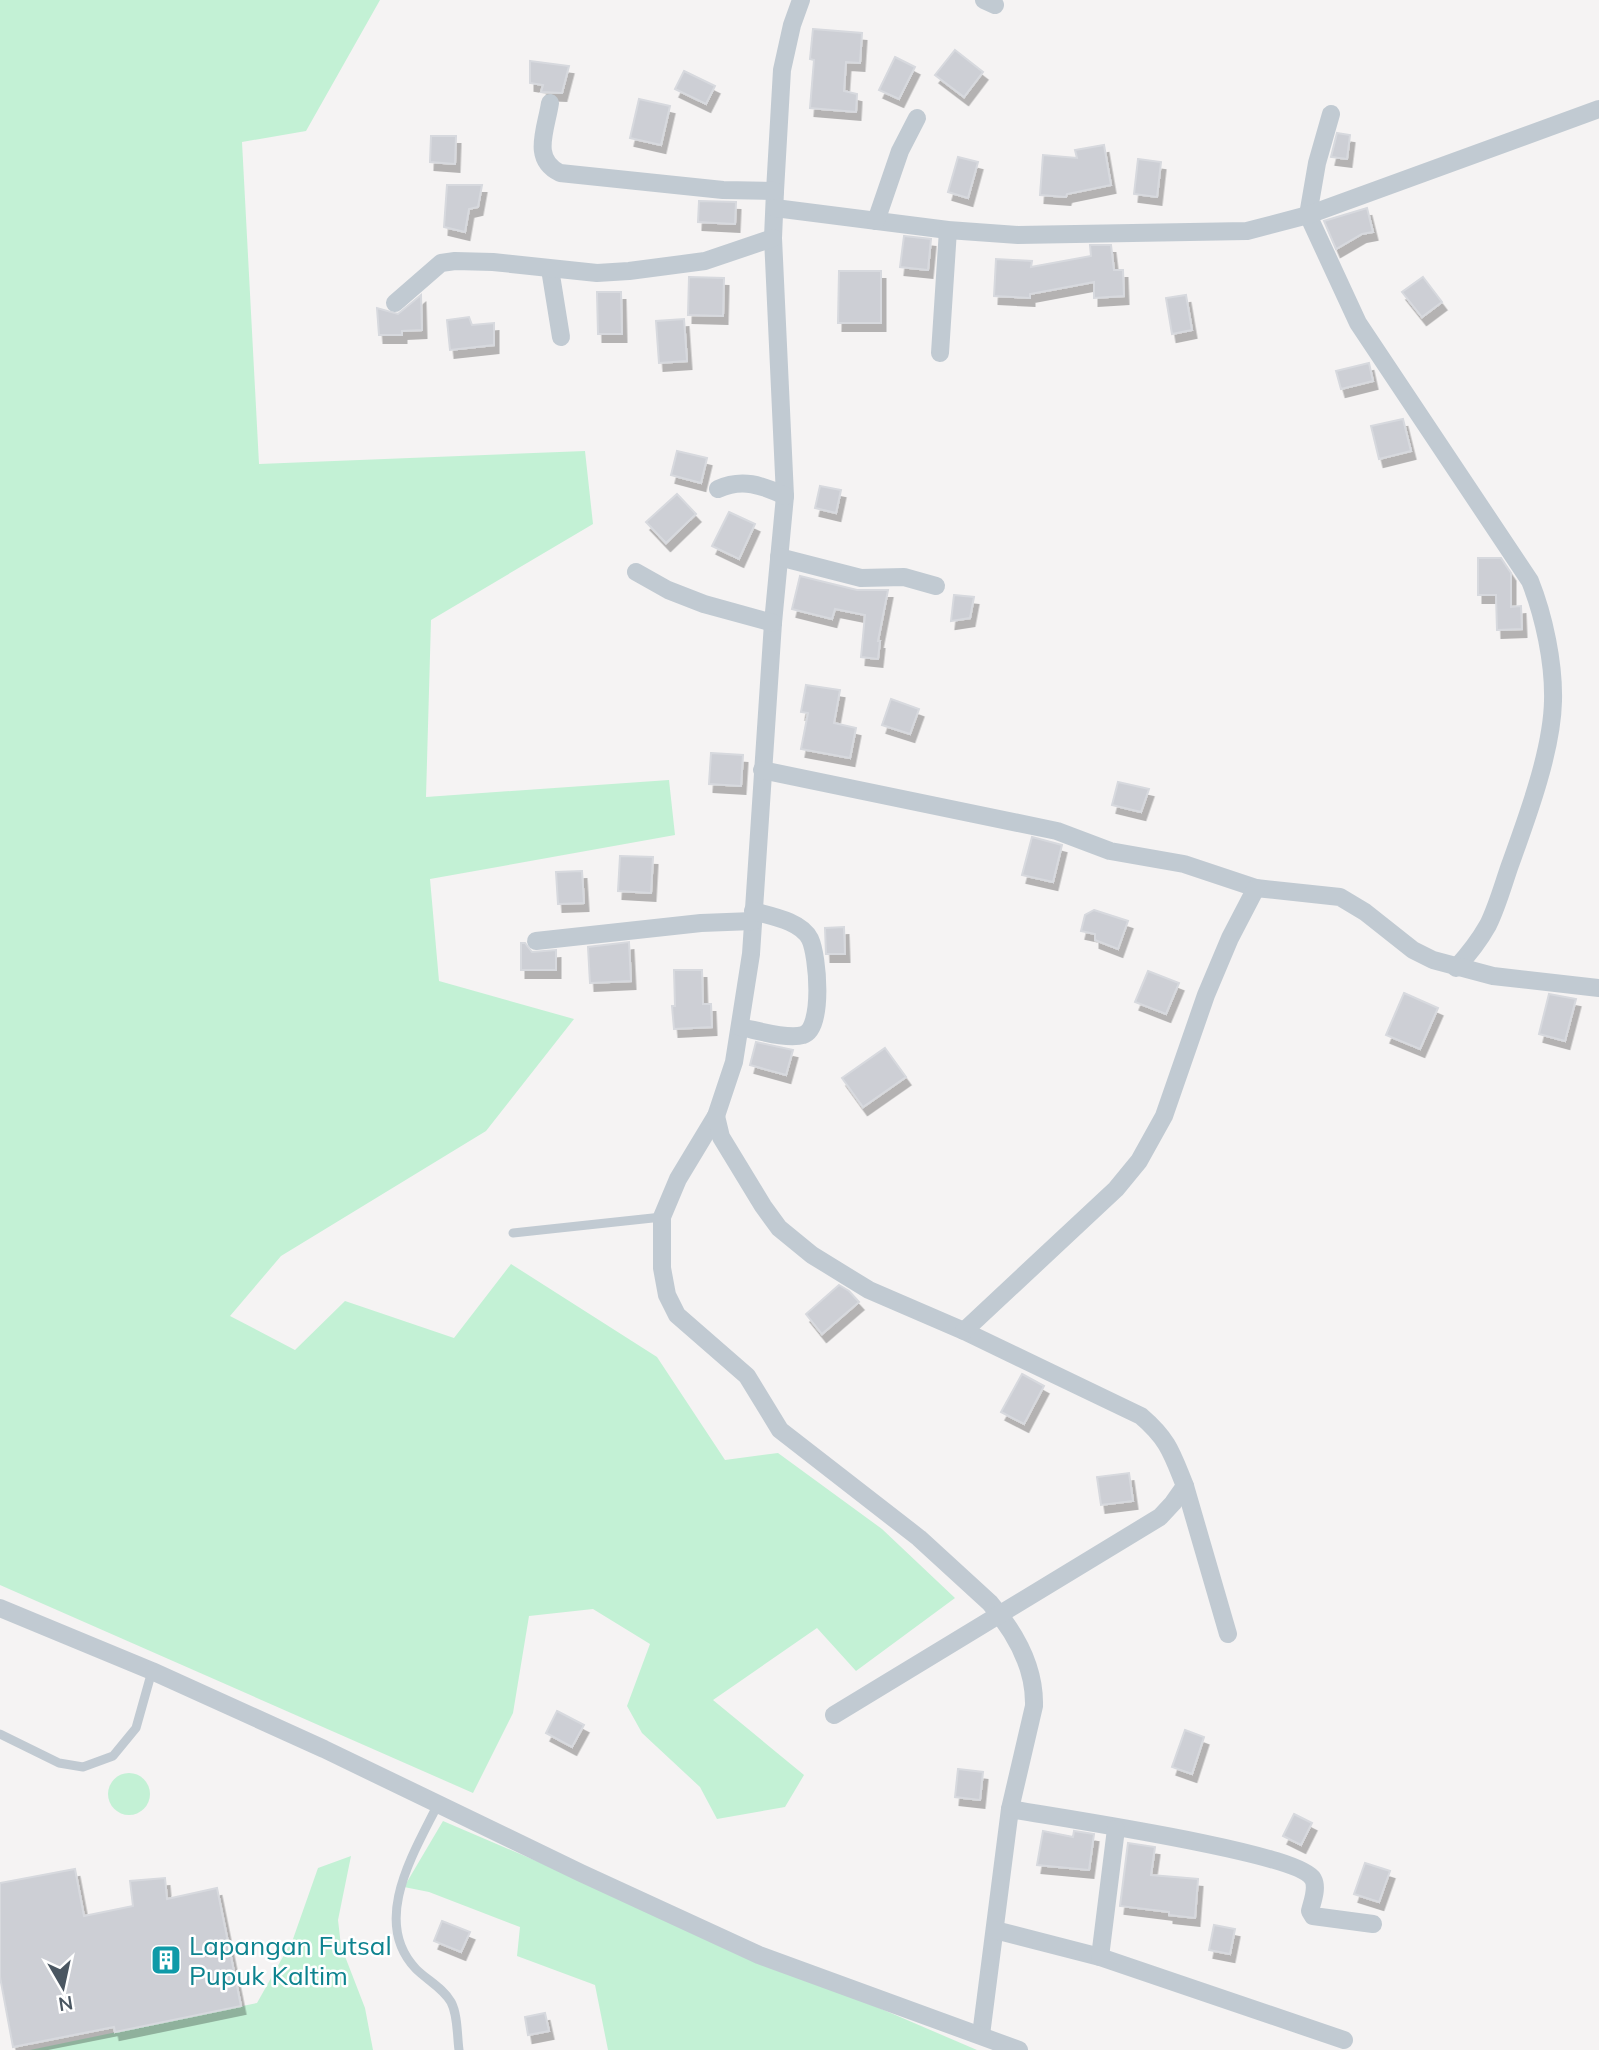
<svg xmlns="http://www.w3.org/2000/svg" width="1599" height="2050" font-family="Mulish,sans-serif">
<defs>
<filter id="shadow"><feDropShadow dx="4.5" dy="8" stdDeviation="0" flood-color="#0004"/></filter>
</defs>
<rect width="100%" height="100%" fill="#f5f3f3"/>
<g fill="#c3f1d5">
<path d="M0,0h380l-74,131 -64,11 17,322 326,-13 8,73 -162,96 -5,177 243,-17 6,55 -245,44 9,102 135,38 -88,112 -205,125 -51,60 65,34 50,-49 109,37 57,-74 146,93 68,103 53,-7 104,76 73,69 -99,73 -39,-43 -104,72 91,75 -19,32 -68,12 -17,-32 -58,-54 -15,-27 23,-62 -57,-35 -64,7 -16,97 -40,80 -473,-208z"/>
<circle cx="129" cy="1794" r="21"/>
<path d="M443,1821l534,229h-369l-13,-65 -78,-29 3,-29 -91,-35 -25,-5z"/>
<path d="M351,1856l-13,64 3,26 24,62 8,42h-343l227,-47 36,-64 25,-71z"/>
</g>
<g fill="#cdcfd5" stroke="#d7d9de" stroke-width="2" filter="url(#shadow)">
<path d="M813,29l49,4 -2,30 -14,-1 -2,29 13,3 -1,18 -46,-4 4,-48 -4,-1z"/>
<path d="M955,50l28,22 -19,25 -29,-22z"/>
<path d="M895,57l20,10 -16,32 -20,-9z"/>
<path d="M530,61l39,5 -7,27 -21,-1 2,-7 -13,-2z"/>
<path d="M684,71l31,15 -9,18 -31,-15z"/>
<path d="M639,99l31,7 -9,39 -31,-7z"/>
<path d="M1337,133l13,2 -3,24 -16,-2z"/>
<path d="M431,136h25l-1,28 -25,-2z"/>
<path d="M1104,145l7,40 -44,9 -1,3 -26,-2 3,-40 34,3 -2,-8z"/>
<path d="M958,157l20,5 -10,36 -20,-6z"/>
<path d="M1138,159l23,3 -4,35 -23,-3z"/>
<path d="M447,185h35l-4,22 -9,2 -4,23 -21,-5z"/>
<path d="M699,201l37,1 -1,22 -37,-2z"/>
<path d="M1367,208l6,24 -11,2 -26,15 -12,-28z"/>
<path d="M904,236l27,3 -3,31 -28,-3z"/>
<path d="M1090,245h21l3,25h9l1,26 -30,2v-16l-64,12v4l-36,-2 2,-37 36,2 -1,6 60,-11z"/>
<path d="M839,271h42v52h-43z"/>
<path d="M689,277l35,1 -1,38 -35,-1z"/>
<path d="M1423,277l19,25 -20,15 -20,-25z"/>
<path d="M597,292h24l1,42h-24z"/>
<path d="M421,295l1,35 -20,1v4h-23l-2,-27 21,6z"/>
<path d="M1186,295l6,35 -20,4 -6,-36z"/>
<path d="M469,317l3,8 22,-2v22l-44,5 -3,-30z"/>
<path d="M684,319l3,42 -28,2 -3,-42z"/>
<path d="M1369,363l4,18 -32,8 -5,-18z"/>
<path d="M1403,419l8,32 -32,8 -8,-33z"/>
<path d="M677,451l30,7 -6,25 -30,-8z"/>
<path d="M820,486l21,4 -5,23 -21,-5z"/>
<path d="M677,494l19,20 -30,29 -20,-21z"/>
<path d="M729,512l26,12 -16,35 -27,-13z"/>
<path d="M1478,558h23l10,15v34l10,-1 1,23 -25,1 -1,-35h-18z"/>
<path d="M800,576l57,14h31l-10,51h2l-2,18 -17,-2 4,-42 -30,-6 -3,10 -40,-10z"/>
<path d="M954,595l20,2 -4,21 -19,3z"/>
<path d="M806,685l34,5 -6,33 22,5 -6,30 -49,-9 7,-36 -7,-1z"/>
<path d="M891,699l28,10 -9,25 -28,-9z"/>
<path d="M711,753l32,2 -2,31 -32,-2z"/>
<path d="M1118,782l31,7 -8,23 -29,-7z"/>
<path d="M1032,837l30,8 -9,37 -31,-7z"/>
<path d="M620,856l33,1 -2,36 -33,-2z"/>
<path d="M582,871l2,32 -26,1 -2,-32z"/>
<path d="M1094,910l34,11 -10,28 -23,-9v-6l-14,-3 4,-16z"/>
<path d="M844,927l1,27h-19l-1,-26z"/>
<path d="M629,942l2,39 -41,2 -2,-36z"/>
<path d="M521,943h4l7,9 24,-2v20h-35z"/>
<path d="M674,970h28l1,34h8l1,23 -38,2 -2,-23h3z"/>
<path d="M1148,971l31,12 -13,31 -31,-12z"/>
<path d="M1404,993l34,15 -18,41 -34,-14z"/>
<path d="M1549,994l27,5 -11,42 -26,-7z"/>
<path d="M756,1042l37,8 -7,25 -36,-10z"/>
<path d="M885,1048l21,29 -43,30 -21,-29z"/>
<path d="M839,1285l10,6 10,11 -37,32 -16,-20z"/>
<path d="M1022,1374l22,12 -20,38 -23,-12z"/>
<path d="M1129,1473l4,28 -32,4 -4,-28z"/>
<path d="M557,1711l27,14 -12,22 -26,-14z"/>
<path d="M1185,1730l19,7 -12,37 -20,-7z"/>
<path d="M958,1769l25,3 -3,28 -25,-3z"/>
<path d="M1294,1814l18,9 -11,22 -18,-9z"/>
<path d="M1043,1831l30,6 1,-6 20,3 -5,36 -52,-5z"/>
<path d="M1128,1843l27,4 -4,28 47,4 -3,39 -26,-3v-3l-49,-6z"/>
<path d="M1365,1863l25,8 -11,31 -25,-8z"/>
<path d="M75,1869l9,47 49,-10 -3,-25 35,-3 2,21 50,-11 24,118 -126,26 -1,-5 -101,20 -13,-70v-94z"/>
<path d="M442,1921l28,11 -9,20 -27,-11z"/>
<path d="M1214,1925l21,4 -5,25 -21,-4z"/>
<path d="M545,2013l4,18 -21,4 -3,-18z"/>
</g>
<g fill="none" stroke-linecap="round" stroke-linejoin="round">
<g stroke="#c1cad2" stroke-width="9">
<path d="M513,1233l149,-16"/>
<path d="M0,1734l59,29 24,4 30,-11 23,-28 16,-57"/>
<path d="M438,1804c-23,47 -68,117 -22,165 11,11 27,19 35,33 7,13 6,34 8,48"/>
</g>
<g stroke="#c1cad2" stroke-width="18">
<path d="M801,0l-9,25 -10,45 -7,121 -2,47 12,258 -12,127 -22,331 -17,108 -18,54 -38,63 -16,38v51l5,27 10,20 70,61 33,54 139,108 71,65c25,29 45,65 44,103l-24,103 -29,226"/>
<path d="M984,0l11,5"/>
<path d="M550,103c-4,27 -19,56 10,70l163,17 52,1"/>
<path d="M1331,114l-14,49 -9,52 50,108 172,258c14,35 24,82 23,120 -1,50 -26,117 -43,164 -7,20 -13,42 -22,60 -9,16 -20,30 -32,43"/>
<path d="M775,208l173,22 70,5 229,-4 61,-16 291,-106"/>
<path d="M876,221l24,-70 17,-33"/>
<path d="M550,269l11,68"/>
<path d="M395,303l46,-40 14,-2 38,1 104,11 32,-2 76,-10 68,-23"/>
<path d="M940,353l8,-123"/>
<path d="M718,489c24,-11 44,-4 67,7"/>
<path d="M779,557l82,21 43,-1 32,9"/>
<path d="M636,572l32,18 36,14 69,19"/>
<path d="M762,770l295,61 53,20 74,13 72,24 84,9 25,15 48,38 20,10 60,16 106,12"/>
<path d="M536,941l165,-18 52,-2"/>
<path d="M740,1027c16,3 48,13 63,8 21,-6 15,-79 7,-96 -9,-18 -39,-23 -57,-28"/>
<path d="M716,1116l5,21 42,69 16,22 33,27 57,35 95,41 177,85c28,24 31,38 44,70l-12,17 -13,14 -326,198"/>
<path d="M964,1331l152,-142 23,-28 25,-45 42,-121 24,-57 26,-50"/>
<path d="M1185,1486l43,148"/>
<path d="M0,1608l152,63 172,78 257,124 178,82 260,95"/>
<path d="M1010,1809c44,8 287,43 303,70 5,9 -1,23 -3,32l3,5 60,8"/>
<path d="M995,1930l105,27 244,83"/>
<path d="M1100,1957l16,-128"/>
</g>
</g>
<defs>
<g id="building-square" transform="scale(1.575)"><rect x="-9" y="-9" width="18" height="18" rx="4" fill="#0f9aa8" stroke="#fff"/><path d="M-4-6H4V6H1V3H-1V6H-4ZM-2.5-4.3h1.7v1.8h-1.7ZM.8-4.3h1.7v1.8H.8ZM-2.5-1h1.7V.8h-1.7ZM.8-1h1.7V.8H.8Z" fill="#fff"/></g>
</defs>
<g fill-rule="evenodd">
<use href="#building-square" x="166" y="1960"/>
</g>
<g text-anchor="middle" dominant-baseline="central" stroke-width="5" stroke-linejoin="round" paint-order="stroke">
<g font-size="26" fill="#0d838f" stroke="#fff" text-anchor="start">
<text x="189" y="1945">Lapangan Futsal<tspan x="189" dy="30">Pupuk Kaltim</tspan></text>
</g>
</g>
<g transform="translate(63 1987) rotate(171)" stroke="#ffffff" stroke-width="5" paint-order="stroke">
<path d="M0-5L12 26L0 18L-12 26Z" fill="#4a5661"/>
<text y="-10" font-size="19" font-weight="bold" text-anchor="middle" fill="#4a5661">N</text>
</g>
</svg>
